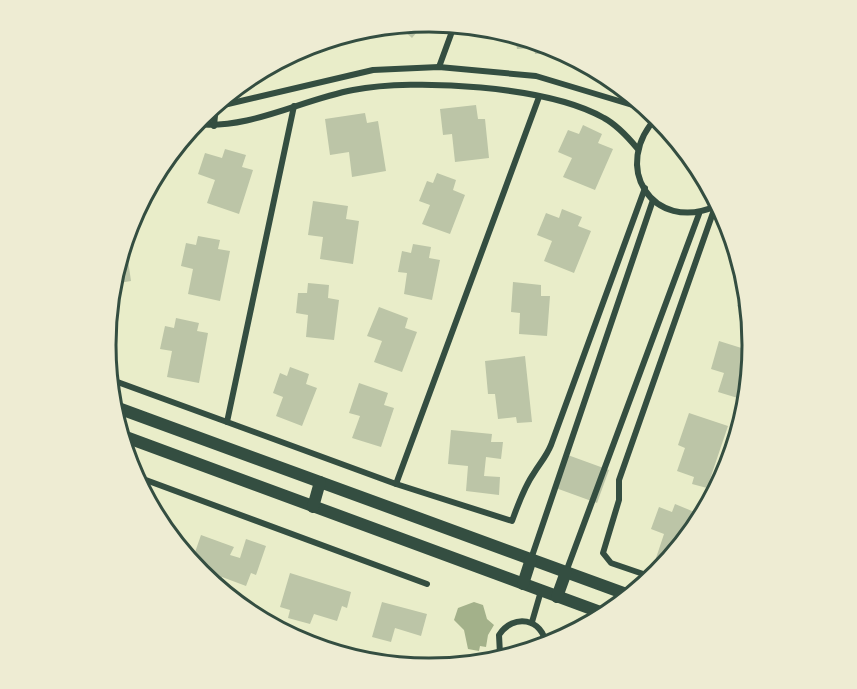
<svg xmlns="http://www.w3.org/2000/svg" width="857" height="689" font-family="Montserrat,sans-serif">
<rect width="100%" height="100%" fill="#e9edc9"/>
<path fill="#a3b18a" d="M474,602l9,3 4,14 7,6 -6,10 -2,12 -6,-1 -1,5 -11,-2 -4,-19 -10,-10 4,-12z"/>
<g fill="#bcc5a7">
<path d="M426,21l-14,17 -12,-11z"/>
<path d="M515,38l32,7v8l-12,1 -1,-6 -17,1z"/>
<path d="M476,105l2,14h7l4,39 -34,4 -3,-28 -9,1 -3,-26z"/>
<path d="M365,113l2,10 11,-2 8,50 -34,6 -3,-25 -19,3 -5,-36z"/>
<path d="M583,125l19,9 -4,9 15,6 -18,41 -32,-13 9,-19 -14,-6 10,-22 11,4z"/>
<path d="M225,149l21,6 -4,12 11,3 -14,44 -32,-11 8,-23 -17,-6 7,-21 17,5z"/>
<path d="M437,173l19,7 -3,10 12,5 -15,39 -28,-10 8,-19 -11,-4 8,-20 6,2z"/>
<path d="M313,201l35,5 -2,13 13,2 -6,43 -33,-5 3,-22 -15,-2z"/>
<path d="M562,209l20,8 -4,9 13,5 -17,42 -30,-12 8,-20 -15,-6 9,-22 13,5z"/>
<path d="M129,225l3,21h-6l5,35 -12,2z"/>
<path d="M198,236l22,4 -2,9 12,2 -10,50 -32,-7 5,-25 -12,-3 5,-23 10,2z"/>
<path d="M413,244l18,3 -2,11 11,2 -8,40 -28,-6 3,-21 -9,-1 4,-21 9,2z"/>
<path d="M513,282l28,3v11h9l-3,40 -28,-2 1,-21 -9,-1z"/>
<path d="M308,283l21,2 -1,13 11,2 -5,40 -28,-3 2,-22 -12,-2 2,-20h9z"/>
<path d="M743,297v5l2,9 -8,-5z"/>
<path d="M379,307l29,11 -3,10 12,4 -15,40 -28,-10 8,-21 -15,-5z"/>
<path d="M176,318l23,5 -2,8 11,2 -9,50 -32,-6 5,-26 -12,-2 5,-23 9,2z"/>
<path d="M719,341l32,10 -10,48 -23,-7 6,-19 -13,-4z"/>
<path d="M525,356l7,66 -15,1 -1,-6 -18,2 -3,-25h-7l-3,-33z"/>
<path d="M290,367l19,7 -3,10 11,4 -15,38 -26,-10 7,-19 -10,-4 7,-20 7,3z"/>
<path d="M359,383l29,10 -4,12 10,3 -13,39 -29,-9 8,-22 -11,-3z"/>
<path d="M689,413l39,13 -21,62 -15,-4 2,-7 -17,-6 8,-23 -7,-3z"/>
<path d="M451,430l41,4 -1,8h12l-2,17 -15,-2 -2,19 16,1 -1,18 -33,-4 2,-25 -20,-2z"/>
<path d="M565,454l44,16 -12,33 -44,-16z"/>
<path d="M675,504l17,7 -3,10 2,1 -26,40 -9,-4 8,-24 -13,-5 8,-22 13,5z"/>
<path d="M201,535l33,12 -4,8 10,3 6,-19 20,7 -10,29 -5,-2 -5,13 -24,-9 -3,9 -19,-13 -8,-12z"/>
<path d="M290,573l61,19 -4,16 -5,-2 -5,15 -23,-7 -4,10 -22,-6 2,-8 -10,-3z"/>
<path d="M382,602l45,12 -6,22 -26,-8 -4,14 -19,-5z"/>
</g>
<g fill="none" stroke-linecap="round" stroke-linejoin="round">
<g stroke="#344e41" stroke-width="6">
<path d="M439,67l15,-41"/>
<path d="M294,106l-67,316 169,62 143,-387"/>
<path d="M211,108l162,-38 66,-3 97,9 113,34"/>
<path d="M658,116c-49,50 -5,118 58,90"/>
<path d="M195,124c55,6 105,-24 158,-34 62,-12 195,-4 251,28 13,7 23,18 33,30"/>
<path d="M214,126l2,-21"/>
<path d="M112,380l115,42"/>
<path d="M135,476l292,108"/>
<path d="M396,484l116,37c6,-16 12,-34 22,-48 6,-10 12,-16 17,-28l94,-257"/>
<path d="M531,559l122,-359"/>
<path d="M566,572l133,-358"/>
<path d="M652,577l-41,-14 -8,-10 16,-53v-20l96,-273"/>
<path d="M532,622l9,-31"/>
<path d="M500,654l-1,-19c14,-22 44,-17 47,10"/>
</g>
<g stroke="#344e41" stroke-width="12">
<path d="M118,408l508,186"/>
<path d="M123,436l477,176"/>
<path d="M313,507l7,-25"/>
<path d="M523,584l8,-25"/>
<path d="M557,597l9,-25"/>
</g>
</g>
<path d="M0 0H857V689H0ZM116 345a313 313 0 1 1 626 0a313 313 0 1 1-626 0Z" fill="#eeecd3" fill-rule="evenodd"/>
<path fill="none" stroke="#344e41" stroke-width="3" d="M116 345a313 313 0 1 1 626 0a313 313 0 1 1-626 0Z"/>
</svg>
